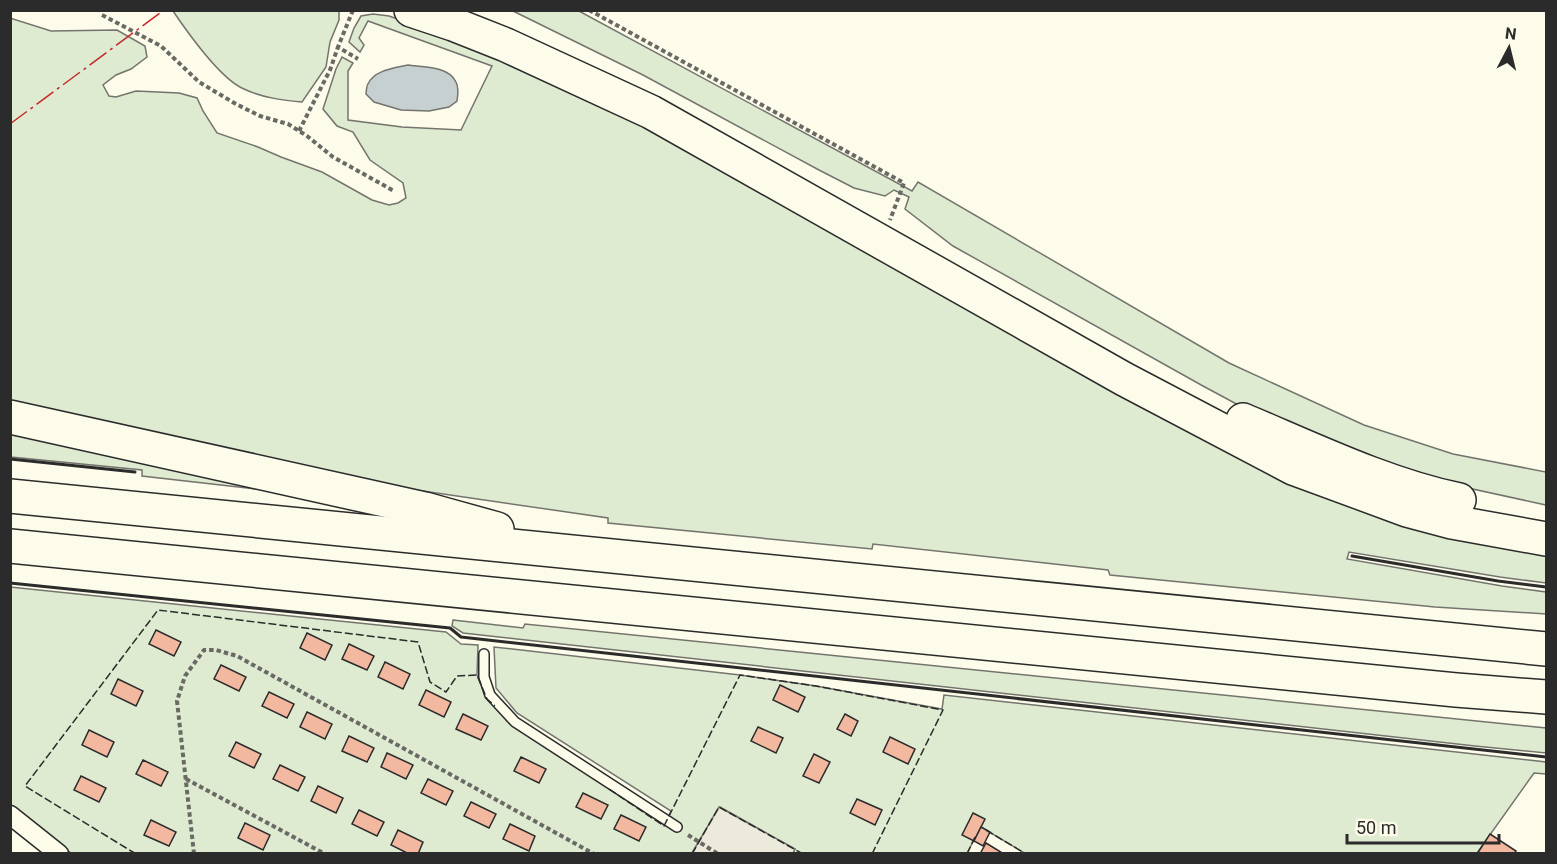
<svg xmlns="http://www.w3.org/2000/svg" width="1557" height="864" font-family="Roboto,sans-serif">
<rect width="100%" height="100%" fill="#fdfbea"/>
<g fill="#deebd1" stroke="#74746e" stroke-width="1.5">
<path d="M173,11h166v9l-9,22 -4,25 -24,35c-20,-2 -39,-4 -58,-13 -24,-10 -56,-56 -71,-78z"/>
<path d="M513,11h66l333,180 6,-9 311,181 135,62 89,29 93,18v33l-110,-24 -194,-74 -39,-21 -250,-140 -48,-37 4,-12 -15,-7 -9,6 -31,-8 -35,-18 -176,-95z"/>
<path d="M373,14l16,2 40,14 112,45 75,36 499,280 431,162v30l-46,-6 -151,-25 -2,7 155,27 44,6v22l-111,-7 -325,-32 -2,-5 -235,-26 -1,5 -264,-26v-5l-192,-28 -405,-82 -1,-390 41,13 66,-1 28,16 2,11 -16,12 -15,6 -13,10 6,11 7,1 20,-6 43,2 18,5 6,13 14,22 41,14 23,10 41,15 50,28 17,5 9,-2 8,-5 -3,-15 -33,-23 -17,-28 -16,-6 -14,-17 13,-40 6,-12 11,6 -5,8v49l54,7 59,3 31,-64 -124,-45 -9,17 5,7 -4,7 -11,-10 5,-14 7,-12z"/>
<path d="M11,424l289,70 -158,-18v-6l-131,-13z"/>
<path d="M10,587l436,45 15,12 17,1 -1,30 10,24 25,23 152,103 7,-14 -154,-98 -21,-25 -2,-41 246,28 76,11 126,23 2,-14 602,67v12l-12,-1 -57,80 -451,1 -45,-27 -14,26h-174l2,-4 -75,-42 -28,46 -556,1 -3,-2 -1,2 -61,-1 -60,-48z"/>
<path d="M453,620l70,8 2,-4 1021,104v25l-71,-7 -1012,-113 -11,-7z"/>
</g>
<path fill="#eceadb" stroke="#74746e" stroke-width="1.5" d="M719,807l76,42 -2,4h-101z"/>
<path fill="#c7d0d0" stroke="#74746e" stroke-width="1.5" d="M408,65c14,2 41,1 48,17 3,6 2,13 1,19l-8,6 -20,4 -28,-1 -27,-8 -8,-8c0,-1 1,-10 2,-10 6,-14 27,-16 40,-19z"/>
<g fill="#f2b8a0" stroke="#2b2b2b" stroke-width="1.5">
<path d="M156,630l25,12 -7,14 -25,-12z"/>
<path d="M307,633l25,12 -7,15 -25,-12z"/>
<path d="M349,644l25,12 -7,14 -25,-11z"/>
<path d="M385,662l25,12 -7,15 -25,-12z"/>
<path d="M221,665l25,12 -7,14 -25,-12z"/>
<path d="M118,679l25,12 -7,15 -25,-12z"/>
<path d="M780,685l25,12 -7,15 -25,-12z"/>
<path d="M426,690l25,12 -7,15 -25,-12z"/>
<path d="M269,692l25,12 -7,14 -25,-12z"/>
<path d="M307,712l25,12 -7,15 -25,-12z"/>
<path d="M463,714l25,12 -7,14 -25,-11z"/>
<path d="M845,714l13,7 -7,15 -14,-7z"/>
<path d="M758,727l25,11 -7,15 -25,-12z"/>
<path d="M89,730l25,12 -7,15 -25,-12z"/>
<path d="M349,736l25,12 -7,14 -25,-11z"/>
<path d="M890,737l25,12 -7,15 -25,-12z"/>
<path d="M236,742l25,12 -7,14 -25,-12z"/>
<path d="M387,753l26,12 -7,14 -25,-12z"/>
<path d="M814,754l16,8 -11,21 -16,-7z"/>
<path d="M521,757l25,12 -7,14 -25,-12z"/>
<path d="M143,760l25,12 -7,14 -25,-12z"/>
<path d="M280,765l25,12 -7,14 -25,-12z"/>
<path d="M81,776l25,12 -7,14 -25,-12z"/>
<path d="M428,779l25,12 -7,14 -25,-12z"/>
<path d="M318,786l25,12 -7,15 -25,-12z"/>
<path d="M583,793l25,12 -7,14 -25,-12z"/>
<path d="M857,799l25,11 -7,15 -25,-12z"/>
<path d="M471,802l25,12 -7,14 -25,-12z"/>
<path d="M359,810l25,12 -7,14 -25,-12z"/>
<path d="M973,813l12,6 -11,22 -12,-6z"/>
<path d="M621,815l25,12 -7,14 -25,-12z"/>
<path d="M151,820l25,12 -7,14 -25,-11z"/>
<path d="M245,823l25,12 -7,15 -25,-12z"/>
<path d="M510,824l25,12 -6,15 -26,-12z"/>
<path d="M981,827l9,5 -7,14 -9,-5z"/>
<path d="M398,830l25,12 -5,12h-9l-18,-9z"/>
<path d="M1490,834l26,17 -2,3h-37z"/>
<path d="M986,843l18,11h-24z"/>
</g>
<g fill="none" stroke-linecap="round" stroke-linejoin="round">
<g stroke="#2b2b2b" stroke-width="12">
<path id="service" d="M484,654v23l6,18 25,27 162,105"/>
</g>
<g stroke="#2b2b2b" stroke-width="21">
<path id="minor" d="M10,815l49,39"/>
</g>
<g stroke="#2b2b2b" stroke-width="36">
<g id="motorway">
<path d="M411,10l42,14 53,21 145,67 473,267 169,89 114,42 45,12 94,17"/>
<path d="M10,417l415,92 72,20"/>
<path d="M1243,420c69,29 143,65 216,80"/>
<path d="M10,496l1536,153"/>
<path d="M10,546l1446,144 90,7"/>
</g>
</g>
<g stroke="#6a6964" stroke-width="4" stroke-dasharray="4.5 3" stroke-linecap="butt">
<path d="M353,10l-15,37 20,12"/>
<path d="M589,10l315,173 -14,37"/>
<path d="M102,15l59,31 38,36 37,22 24,12 28,8 19,12 26,21 61,34"/>
<path d="M299,131l31,-61 8,-23"/>
<path d="M186,779l139,75"/>
<path d="M688,835l30,19"/>
<path d="M194,854l-17,-153 8,-25 19,-26h12l21,6 357,198"/>
</g>
<use href="#service" stroke="#fdfbea" stroke-width="9"/>
<use href="#minor" stroke="#fdfbea" stroke-width="18"/>
<use href="#motorway" stroke="#fdfbea" stroke-width="33"/>
<g stroke="#2b2b2b" stroke-width="1.5" stroke-dasharray="8 3" stroke-linecap="butt">
<path d="M609,789l55,37 76,-151 76,11 127,24 -71,144"/>
<path d="M986,830l40,24"/>
<path d="M136,854l-111,-68 133,-176 260,32 12,40 16,10 11,-16 20,-1 10,24 8,7"/>
<path d="M692,854l27,-47 84,47"/>
<path d="M967,854l8,-17"/>
</g>
<g stroke="#2b2b2b" stroke-width="3">
<path d="M10,459l125,13"/>
<path d="M1352,556l146,25 48,6"/>
<path d="M10,583l440,45 11,9 1085,120"/>
</g>
<path stroke="#c62828" stroke-width="1.5" stroke-dasharray="21 4.5 3 4.5" stroke-linecap="butt" d="M10,124l154,-114"/>
</g>
<rect width="1557" height="864" fill="none" stroke="#2b2b2b" stroke-width="24"/>
<g transform="translate(1509 48) rotate(7)" stroke="#fdfbea" stroke-width="4.5" paint-order="stroke">
<path d="M0-4.5L10 22L0 15L-10 22Z" fill="#2b2b2b"/>
<text y="-9" font-size="16" font-weight="bold" text-anchor="middle" fill="#2b2b2b">N</text>
</g>
<path d="M1347 834v9h152v-9" fill="none" stroke="#2b2b2b" stroke-width="3"/>
<text x="1356" y="834" font-size="18" fill="#2b2b2b" stroke="#fdfbea" stroke-width="4.5" paint-order="stroke">50 m</text>
</svg>
